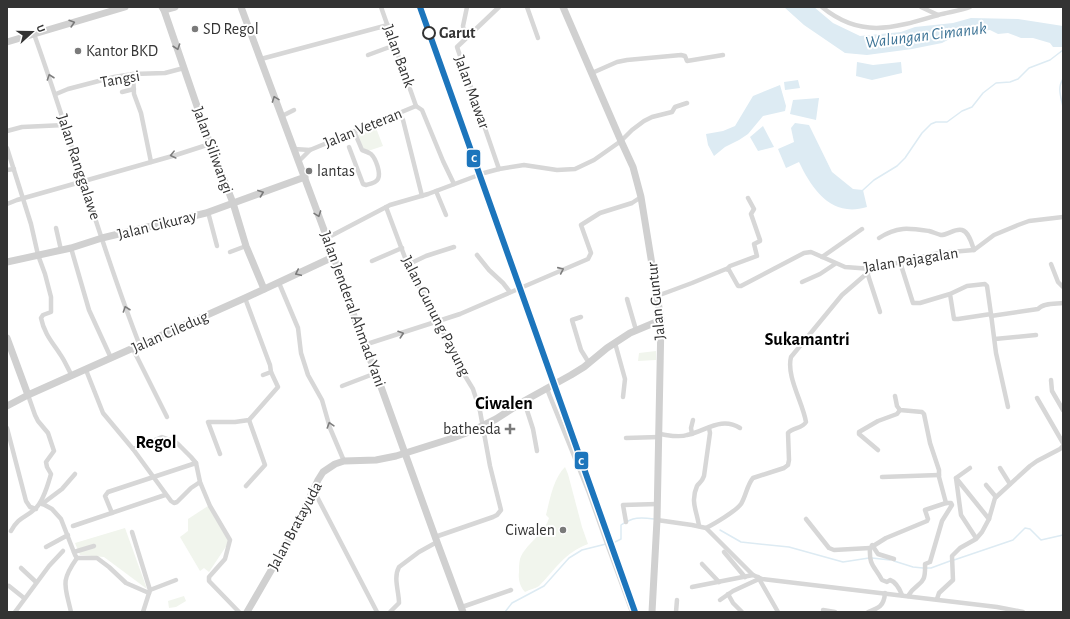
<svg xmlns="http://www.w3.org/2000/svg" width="1070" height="619" font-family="'Alegreya Sans',sans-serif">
<rect width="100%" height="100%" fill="#fff"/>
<g fill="#f1f5ed">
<path d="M376,128l7,18 -15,5 -5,-3 -5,-13z"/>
<path d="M656,351v9l-18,1 1,-8z"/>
<path d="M565,467l3,7 14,53 6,17c-24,9 -32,25 -49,42 -4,3 -9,3 -14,6 -5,-5 -7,-13 -6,-20 0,-4 0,-9 1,-13 6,-16 24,-24 29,-41l-3,-3c4,-16 7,-36 19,-48z"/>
<path d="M208,506l21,36 -20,30 -5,-4 -4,3 -20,-34 8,-6v-12z"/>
<path d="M125,528l22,61 -43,-32 -24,-2 -5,-12z"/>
<path d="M184,596l2,5 -10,6 -7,1 -1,-7z"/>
</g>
<g fill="#ddebf3">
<path d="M784,7h30l19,16 27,13 41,-4 14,-5 38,-4 18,-5 47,1 45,7v21h-10l-3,-4 -17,-5h-12l-13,-5 -10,1 -8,-4 -29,3 -19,10 -30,6 -45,6 -22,-2 -41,-28z"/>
<path d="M857,62l16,3 28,-3 1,11 -30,7 -16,-4z"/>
<path d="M798,80l2,8 -15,2 -1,-8z"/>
<path d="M780,85l6,21 -1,5 -22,5 -15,18 -9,6 -14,7 -11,9 -6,-11 -2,-11 17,-3 12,-5 18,-30z"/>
<path d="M819,98l-3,22 -26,-6 3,-14z"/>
<path d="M795,123l14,2 23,47 21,17 10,1 4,17c-36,11 -55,-18 -68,-45l-13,6 -8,-19 16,-7 -3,-14z"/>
<path d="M763,126l11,21 -16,4 -8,-14z"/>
</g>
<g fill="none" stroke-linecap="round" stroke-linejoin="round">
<g stroke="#ddebf3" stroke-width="1.5">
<path d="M1063,79c-6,9 -2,18 0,28"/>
<path d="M863,190l11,-10 23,-14 8,-8 17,-25 9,-9 5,-2h11l15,-11 10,-4 11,-14 13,-10 14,-1 8,-3 11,-11 21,-8 13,-10"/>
<path d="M720,530l21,12 48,5 54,15 26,-4"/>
<path d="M615,542l6,-3v-14c12,-8 19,-8 33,-6"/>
<path d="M872,558l18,2"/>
<path d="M954,560l59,-20 12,-12 5,1 11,11 22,-5"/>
<path d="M894,561l19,6 10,1"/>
<path d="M927,568h4l19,-7"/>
<path d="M505,612l7,-9 32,-17 25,-28 13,-8 24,-6"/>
</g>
<g stroke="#d7d7d7" stroke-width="4.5">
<path d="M381,7l35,99"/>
<path d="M527,7l11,31"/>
<path d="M822,7c39,32 72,21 116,8 10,-3 22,-4 32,-8"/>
<path d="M921,7l17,8"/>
<path d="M34,34c37,103 66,210 106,312"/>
<path d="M465,39l-2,-13 4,-19"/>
<path d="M368,55l27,-10"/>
<path d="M261,59l127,-34"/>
<path d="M592,73l25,-11 10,-2 54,-5 4,1 2,5 36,-6"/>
<path d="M133,74l1,20 7,19 10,49"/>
<path d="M122,92l12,-3"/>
<path d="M56,94l12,-5 46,-12 19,-3 32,-1 19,-5"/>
<path d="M416,106l6,4 21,51 11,23"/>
<path d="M399,113l4,7 19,76"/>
<path d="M282,116l12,-6"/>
<path d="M7,131l15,-4 43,-2"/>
<path d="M349,147l14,37 3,1c4,-1 10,-2 12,-6 3,-6 -2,-20 -7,-25 -3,-2 -6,-3 -9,-4l-8,-19"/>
<path d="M7,148l24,76 7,31 7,19 6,23v15l-8,3 -2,3c3,15 11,24 19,36 5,7 8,15 12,22"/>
<path d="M294,149l16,1 106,-44"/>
<path d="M299,161l11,-11"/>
<path d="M499,169l-42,-122 42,-40"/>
<path d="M7,170l7,-1"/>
<path d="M436,191l10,24"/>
<path d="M7,204l10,-4 159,-45 34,-11"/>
<path d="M386,207l21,56 8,18 14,19 27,61 17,28 7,22 10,55 11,44 -4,5 -4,2 -58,20"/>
<path d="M208,212l9,34"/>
<path d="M56,228l5,22"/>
<path d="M327,238l63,-33 38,-11 56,-21 15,-4 25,-4 33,5 18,-1 19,-9 27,-19 11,-11 12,-9 8,-4 20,-5 3,-5 12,-4"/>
<path d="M879,238c18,-12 30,-10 50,-7 4,1 8,3 12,4 7,0 14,-7 21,-5 7,2 10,14 12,20"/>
<path d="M71,248l18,62 22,48"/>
<path d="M230,252l16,-6"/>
<path d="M477,255l12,15 14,13 7,9"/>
<path d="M822,257l40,-28"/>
<path d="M372,261l30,-13"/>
<path d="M900,262l13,41h7l30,-9 4,25h4l33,-5 -4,-28 -2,-2 -18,2 -17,8"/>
<path d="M1051,264l7,18 5,5"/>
<path d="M407,265l19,-9 28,-9"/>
<path d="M727,269l3,-3 27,-10 -3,-12 6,-3v-1l-9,-26 3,-5 -6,-11"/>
<path d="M867,272l13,40"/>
<path d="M802,282l18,-8 15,-10"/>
<path d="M279,283l19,45 3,25 7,22 14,25 8,28 14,33"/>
<path d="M522,288l14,42"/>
<path d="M657,296l35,-13 34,-14 3,1 9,16h3l63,-33 7,-1 34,15 27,2 67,-16 35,-3 20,-15 24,-10 11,-4 34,-4"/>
<path d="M245,298l25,67 1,7 -8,3"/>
<path d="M627,299l9,31"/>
<path d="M991,314l5,39 12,54"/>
<path d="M991,316l47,-7c5,-6 17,-5 25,-6"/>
<path d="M581,317l-9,3 9,30 8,13"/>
<path d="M995,339l41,-4"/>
<path d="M615,343l10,36 -2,18"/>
<path d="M364,345l96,-31 128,-55 3,-6 -10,-28 19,-12 32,-10 9,-6"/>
<path d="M133,349l34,68"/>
<path d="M86,370l17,43 30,36 38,52 3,2 3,-1 14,-14 9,-6"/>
<path d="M1051,380l1,11 11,19"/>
<path d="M342,386l34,-13"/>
<path d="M547,389l42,104 17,48 26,71"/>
<path d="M895,396l2,10 3,4 22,2 2,2 6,29 9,27v7l7,26h5l1,2 -10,16 -12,41 -5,2c1,24 -7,16 -17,32"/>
<path d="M1037,398l26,45"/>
<path d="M524,401l9,28 4,22"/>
<path d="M7,428l19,73 4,6 6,2"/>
<path d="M659,434c9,1 20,4 28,1 19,-4 34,-19 53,-7"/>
<path d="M692,434l-1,-6 2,-8"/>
<path d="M626,438l33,-1"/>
<path d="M133,449l29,-12 11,4 5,3 13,13 5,6 4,19 10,24 20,34 -5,19 -16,18v4l30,31"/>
<path d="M878,450l-19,-16v-2l19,-11 19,-7 3,-4"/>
<path d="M220,454l-12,-32h27l14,-2 29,-33 -7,-15"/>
<path d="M1000,468l10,16"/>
<path d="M882,477l57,-2"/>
<path d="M956,478l14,-10"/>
<path d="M986,485l10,12"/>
<path d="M246,486l19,-21 -16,-45"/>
<path d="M313,489l64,123"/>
<path d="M41,503l11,6 9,10 14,36 2,3h20l12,9 17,16 23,10"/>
<path d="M42,504l20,-15 13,-15"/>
<path d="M112,513l-7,-17 3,-4 88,-29"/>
<path d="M806,519l23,29 5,2 36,-2"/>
<path d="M657,520l35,5 14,3 47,47 9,4 235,28 26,5"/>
<path d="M626,522l-3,-17 34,-1"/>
<path d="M73,526l92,-31"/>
<path d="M699,526c-2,-15 -9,-24 -2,-40 2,-3 5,-4 7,-10l6,-43 -1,-5"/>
<path d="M706,528c8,-4 30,-17 35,-24 5,-8 6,-19 12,-26l31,-10 4,-3 1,-5 -1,-27c5,-6 14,-4 18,-11 -3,-19 -20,-46 -15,-65l51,-62 30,-26"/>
<path d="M11,531c8,-15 15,-13 25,-23 8,-8 12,-24 15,-34l-4,-7 -1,-5 8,-11 -6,-18 -10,-12 -3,-6 -7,-20"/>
<path d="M132,532l18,58 -7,22"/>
<path d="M976,538l-15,-23 -5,-37 33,41"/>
<path d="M872,545l6,9 16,5"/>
<path d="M46,547l22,-12"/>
<path d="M74,552l20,-6"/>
<path d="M724,552l21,25"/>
<path d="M702,564l17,18"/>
<path d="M21,568l15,14"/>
<path d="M758,577l20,35"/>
<path d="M9,586l15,12"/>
<path d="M692,587l61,-12"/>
<path d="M150,590l26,-10"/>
<path d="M728,594l5,9 9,9"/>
<path d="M902,595c-2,-5 -6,-13 -12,-15l-3,2 -5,-2c-8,-15 -13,-14 -12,-32l16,-10 41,-17 1,-2 -3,-9 21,-7"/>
<path d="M937,599l2,-6 14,-13 -1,-24 8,-8 16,-9 6,-7 7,-13 6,-21 35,-32 7,-5 23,-12 3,-3"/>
<path d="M720,600l13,-9 26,-12"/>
<path d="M462,607l49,-17"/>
<path d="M823,610l12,2"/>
<path d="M15,612l34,-46 14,-15"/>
<path d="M71,612c-6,-27 -11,-30 6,-54"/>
<path d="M390,612l9,-9c0,-12 -6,-25 0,-36l20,-15 18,-10"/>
<path d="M676,612l1,-12"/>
<path d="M868,612c11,-4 16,-6 17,-19"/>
</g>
<g stroke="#d0d0d0" stroke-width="7">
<path d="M162,7l2,3 46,134 23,59 13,43 18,43"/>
<path d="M241,7l86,231 37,107 12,28 61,169 26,70"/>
<path d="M563,7l58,134 12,26 8,30 20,123 -4,200 -5,92"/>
<path d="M164,10l11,-3"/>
<path d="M7,42l118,-35"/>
<path d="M7,262l64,-14 31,-10 104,-25 99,-36"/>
<path d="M7,338l21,57"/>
<path d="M7,406l21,-11 217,-97 88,-41"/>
<path d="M247,612l48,-83 23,-49 5,-8 12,-8 9,-3 32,-1 20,-4 57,-18 21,-8 22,-11 28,-18 47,-26 13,-8 23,-19 23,-15 31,-13"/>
</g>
<g stroke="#fff" stroke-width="9">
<path id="rail-1" d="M420,7l215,605"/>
</g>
<use href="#rail-1" stroke="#1c75bc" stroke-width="6"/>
</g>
<defs><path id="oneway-chevron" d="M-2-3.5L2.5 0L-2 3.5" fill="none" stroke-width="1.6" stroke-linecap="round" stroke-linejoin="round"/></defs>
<g stroke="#7a7a7a">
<use href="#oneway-chevron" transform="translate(72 23) rotate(-17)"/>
<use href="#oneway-chevron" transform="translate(177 47) rotate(71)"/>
<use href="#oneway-chevron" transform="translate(275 99) rotate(-110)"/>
<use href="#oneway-chevron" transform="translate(261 193) rotate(-20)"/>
<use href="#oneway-chevron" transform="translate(318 214) rotate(70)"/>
<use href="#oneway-chevron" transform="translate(298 273) rotate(155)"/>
</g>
<g stroke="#7d7d7d">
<use href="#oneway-chevron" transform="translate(50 77) rotate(-109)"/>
<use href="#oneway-chevron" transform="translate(173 155) rotate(166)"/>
<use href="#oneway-chevron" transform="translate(561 270) rotate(-24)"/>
<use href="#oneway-chevron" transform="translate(126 309) rotate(-109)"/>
<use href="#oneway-chevron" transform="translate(401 334) rotate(-18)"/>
<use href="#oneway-chevron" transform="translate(330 425) rotate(-107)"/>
</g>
<g fill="#7a7a7a" stroke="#fff" stroke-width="1.5">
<circle cx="195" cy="29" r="4"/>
<circle cx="78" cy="51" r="4"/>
<circle cx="309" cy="171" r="4"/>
<path d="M508 423h4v4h4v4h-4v4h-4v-4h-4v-4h4z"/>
<circle cx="563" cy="530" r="4"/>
</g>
<circle fill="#fff" stroke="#333" stroke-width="2" cx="429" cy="33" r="6"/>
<g text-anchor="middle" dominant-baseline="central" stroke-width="4" stroke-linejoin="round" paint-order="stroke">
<g font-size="16" fill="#333" stroke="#fff" text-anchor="start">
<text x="203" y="29">SD Regol</text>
<text x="86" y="51">Kantor BKD</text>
<text x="317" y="171">lantas</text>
<text x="501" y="429" text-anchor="end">bathesda</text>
<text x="555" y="530" text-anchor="end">Ciwalen</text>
</g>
<g font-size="16" font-weight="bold" fill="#333" stroke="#fff" text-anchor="start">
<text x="439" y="33">Garut</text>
</g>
<g font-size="16" fill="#333" stroke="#fff">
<text transform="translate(399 56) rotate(70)">Jalan Bank</text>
<text transform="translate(120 79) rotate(-10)">Tangsi</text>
<text transform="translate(472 92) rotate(70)">Jalan Mawar</text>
<text transform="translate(363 128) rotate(-22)">Jalan Veteran</text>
<text transform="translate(213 150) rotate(70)">Jalan Siliwangi</text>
<text transform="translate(79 167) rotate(72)">Jalan Ranggalawe</text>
<text transform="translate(157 225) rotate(-14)">Jalan Cikuray</text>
<text transform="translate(911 260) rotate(-9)">Jalan Pajagalan</text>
<text transform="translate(656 301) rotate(-96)">Jalan Guntur</text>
<text transform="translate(353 309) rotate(70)">Jalan Jenderal Ahmad Yani</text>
<text transform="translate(436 316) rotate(63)">Jalan Gunung Payung</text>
<text transform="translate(170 332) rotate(-24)">Jalan Ciledug</text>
<text transform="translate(295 526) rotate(-62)">Jalan Bratayuda</text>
</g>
<g font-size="17" font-style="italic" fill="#3f7597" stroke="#fff">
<text transform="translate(926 35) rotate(-7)">Walungan Cimanuk</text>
</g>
<g font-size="18" font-weight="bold" fill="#000" stroke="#fff">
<text x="807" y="340">Sukamantri</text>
<text x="504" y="404">Ciwalen</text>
<text x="156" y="443">Regol</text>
</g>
</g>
<g stroke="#fff" stroke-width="1.5">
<rect x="466" y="149" width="15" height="19" rx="4" fill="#1c75bc"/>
<rect x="574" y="451" width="15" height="19" rx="4" fill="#1c75bc"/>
</g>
<g font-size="11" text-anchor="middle" font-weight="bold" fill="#fff">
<text x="474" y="162">C</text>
<text x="581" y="465">C</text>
</g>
<rect width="1070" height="619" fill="none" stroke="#333333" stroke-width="16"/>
<g transform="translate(32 32) rotate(69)" stroke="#ffffff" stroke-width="3" paint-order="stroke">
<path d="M0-3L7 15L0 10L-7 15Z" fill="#333333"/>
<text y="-6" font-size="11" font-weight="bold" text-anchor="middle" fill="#333333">U</text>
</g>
</svg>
